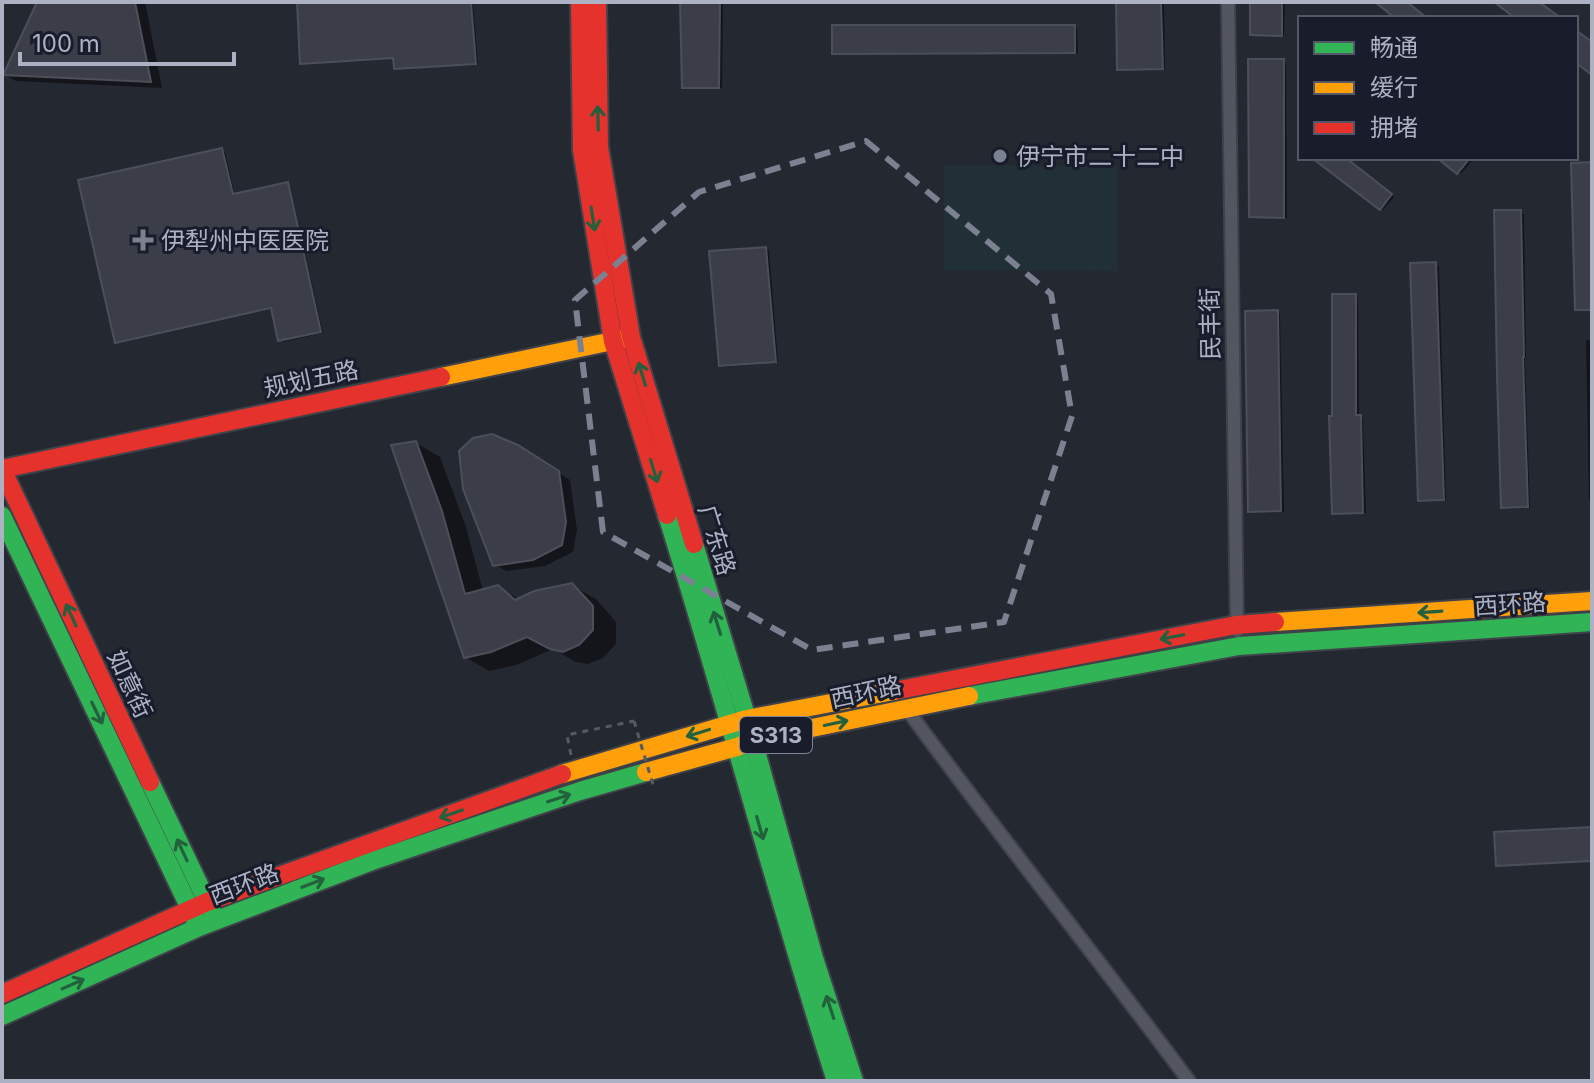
<svg xmlns="http://www.w3.org/2000/svg" width="1594" height="1083" font-family="Inter,'Noto Sans SC',sans-serif">
<rect width="100%" height="100%" fill="#242831"/>
<path fill="#213036" d="M944,165l173,1v105l-173,-1z"/>
<g fill="#0007">
<path d="M39,2h106l17,86 -146,-7 -11,-6z"/>
<path d="M299,2h174l5,63 -79,4 -3,-2 -1,-9 -90,6 -3,-2z"/>
<path d="M682,2h41l-1,86h-35l-3,-2z"/>
<path d="M1118,2h46l1,67 -43,1 -3,-1z"/>
<path d="M1252,2h33l-1,34h-29l-3,-2z"/>
<path d="M1074,27l3,1 1,26h-241l-3,-1z"/>
<path d="M1283,61l3,2 1,155h-33l-3,-2z"/>
<path d="M222,150l3,2 10,44 52,-11 3,1 33,147 -40,9 -3,-2 -7,-31 -153,34 -3,-1z"/>
<path d="M1322,158h22l50,39 -11,13z"/>
<path d="M1440,158h34l-13,16z"/>
<path d="M1521,212l3,2 2,144h-1l5,150 -24,1 -3,-2z"/>
<path d="M766,249l3,1 9,112 -54,5 -3,-2z"/>
<path d="M1436,264l3,2 7,235 -24,1 -3,-2z"/>
<path d="M1355,296l3,1 1,119 4,3 3,94 -29,1 -3,-2z"/>
<path d="M1277,312l3,2 4,198h-31l-3,-1z"/>
<path d="M1586,340h6v162l-3,-2z"/>
<path d="M416,443l24,14 26,70 17,64 15,-4 23,13 50,-15 25,14 20,23v22l-13,14 -15,6 -12,-2 -23,-13 -37,16 -27,6 -24,-14z"/>
<path d="M530,455l40,25 7,50 -4,22 -28,14 -39,5 -12,-7z"/>
<path d="M1592,829v33l-91,4 -3,-1z"/>
</g>
<g fill="#3b3e48" stroke="#4b4f5a" stroke-width="2">
<path d="M37,2h98l16,80 -148,-7z"/>
<path d="M297,2h174l5,62 -82,5 -1,-11 -93,6z"/>
<path d="M680,2h40l-1,86h-37z"/>
<path d="M1116,2h45l2,67 -46,1z"/>
<path d="M1250,2h32v34l-32,-1z"/>
<path d="M1375,2h32l20,16h-32z"/>
<path d="M1494,2h45l22,16h-46z"/>
<path d="M832,25h243v28l-243,1z"/>
<path d="M1576,30l16,12v33l-16,-12z"/>
<path d="M1248,59h36v159l-35,-1z"/>
<path d="M222,148l11,46 55,-12 33,150 -43,9 -7,-33 -156,35 -37,-163z"/>
<path d="M1312,158h34l46,36 -12,16z"/>
<path d="M1437,158h33l-13,16z"/>
<path d="M1592,162v148h-17l-4,-147z"/>
<path d="M1494,210h27l3,147h-1l5,150 -27,1 -4,-132z"/>
<path d="M766,247l10,115 -57,4 -10,-115z"/>
<path d="M1436,262l8,238 -26,1 -8,-238z"/>
<path d="M1332,294h24v121h5l2,98 -31,1 -3,-98h3z"/>
<path d="M1278,310l3,201 -33,1 -3,-201z"/>
<path d="M492,434l26,11 41,26 7,51 -4,23 -29,15 -40,6 -30,-77 -4,-38 14,-13z"/>
<path d="M416,441l26,70 23,83 33,-9 17,15 19,-9 38,-8 21,23v24l-14,15 -16,7 -13,-3 -23,-12 -36,15 -27,6 -73,-213z"/>
<path d="M1592,827v34l-96,5 -2,-34z"/>
</g>
<g fill="none" stroke-linecap="round" stroke-linejoin="round">
<g stroke="#40424a" stroke-width="16">
<g id="street">
<path d="M1228,2l9,629"/>
<path d="M906,708c92,126 190,248 283,373"/>
</g>
</g>
<g stroke="#40424a" stroke-width="22">
<g id="fast">
<path d="M667,515c59,188 109,378 169,566"/>
<path d="M2,516l194,405"/>
<path d="M694,544l53,175 67,239 40,123"/>
<path d="M969,696l270,-50 353,-24"/>
<path d="M150,782l63,132"/>
<path d="M2,1016l197,-89 173,-66 208,-70 66,-19"/>
</g>
</g>
<g stroke="#40424a" stroke-width="22">
<g id="slow">
<path d="M441,377l181,-38"/>
<path d="M1275,622l317,-21"/>
<path d="M646,772l91,-25 16,-7 216,-44"/>
<path d="M562,774l185,-55 152,-29"/>
</g>
</g>
<g stroke="#40424a" stroke-width="22">
<g id="jam">
<path d="M580,2l2,148 31,191 54,174"/>
<path d="M597,2l2,145 32,190 63,207"/>
<path d="M2,469l439,-92"/>
<path d="M2,469l148,313"/>
<path d="M899,690l337,-65 39,-3"/>
<path d="M2,994l205,-92 355,-128"/>
</g>
</g>
<path stroke="#565a62" stroke-width="3" stroke-dasharray="6 6" stroke-linecap="butt" d="M571,755l-4,-20 67,-14"/>
<use href="#street" stroke="#535660" stroke-width="12"/>
<use href="#fast" stroke="#30b455" stroke-width="18"/>
<use href="#slow" stroke="#ff9f0a" stroke-width="18"/>
<use href="#jam" stroke="#e5322d" stroke-width="18"/>
<path stroke="#565a62" stroke-width="3" stroke-dasharray="6 6" stroke-linecap="butt" d="M634,721l20,67"/>
</g>
<defs><path id="oneway-shaft" d="M-6 0H5M1.5-3L5.5 0L1.5 3" fill="none" stroke-width="1.6" stroke-linecap="round" stroke-linejoin="round" transform="scale(2)"/></defs>
<g stroke="#23603e">
<use href="#oneway-shaft" transform="translate(598 118) rotate(-91)"/>
<use href="#oneway-shaft" transform="translate(593 219) rotate(81)"/>
<use href="#oneway-shaft" transform="translate(642 374) rotate(-107)"/>
<use href="#oneway-shaft" transform="translate(654 471) rotate(73)"/>
<use href="#oneway-shaft" transform="translate(1430 612) rotate(176)"/>
<use href="#oneway-shaft" transform="translate(71 615) rotate(-115)"/>
<use href="#oneway-shaft" transform="translate(717 623) rotate(-107)"/>
<use href="#oneway-shaft" transform="translate(1172 637) rotate(169)"/>
<use href="#oneway-shaft" transform="translate(97 713) rotate(64)"/>
<use href="#oneway-shaft" transform="translate(836 723) rotate(-12)"/>
<use href="#oneway-shaft" transform="translate(698 733) rotate(163)"/>
<use href="#oneway-shaft" transform="translate(559 798) rotate(-18)"/>
<use href="#oneway-shaft" transform="translate(451 814) rotate(161)"/>
<use href="#oneway-shaft" transform="translate(760 828) rotate(74)"/>
<use href="#oneway-shaft" transform="translate(182 850) rotate(-115)"/>
<use href="#oneway-shaft" transform="translate(313 883) rotate(-21)"/>
<use href="#oneway-shaft" transform="translate(73 984) rotate(-24)"/>
<use href="#oneway-shaft" transform="translate(830 1007) rotate(-108)"/>
</g>
<path fill="none" stroke="#7c8191" stroke-width="6" stroke-dasharray="16 10" stroke-linejoin="round" d="M866,141l185,153 21,122 -68,206 -192,28 -209,-118 -28,-232 124,-108z"/>
<g fill="#7c8191" stroke="#181c2b" stroke-width="3">
<circle cx="1000" cy="156" r="8"/>
<path d="M139 228h8v8h8v8h-8v8h-8v-8h-8v-8h8z"/>
</g>
<g text-anchor="middle" dominant-baseline="central" stroke-width="6" stroke-linejoin="round" paint-order="stroke">
<rect fill="#181c2b" stroke="#808496" stroke-width="2" x="740" y="717" width="72" height="36" rx="6"/>
<g font-size="22" font-weight="bold" fill="#acb1c4">
<text x="776" y="735">S313</text>
</g>
<g font-size="24" fill="#acb1c4" stroke="#181c2b" text-anchor="start">
<text x="1016" y="156">伊宁市二十二中</text>
<text x="161" y="240">伊犁州中医医院</text>
</g>
<g font-size="24" fill="#acb1c4" stroke="#181c2b">
<text transform="translate(1210 324) rotate(-91)">民丰街</text>
<text transform="translate(311 379) rotate(-12)">规划五路</text>
<text transform="translate(717 540) rotate(73)">广东路</text>
<text transform="translate(1510 604) rotate(-4)">西环路</text>
<text transform="translate(130 684) rotate(65)">如意街</text>
<text transform="translate(866 692) rotate(-12)">西环路</text>
<text transform="translate(244 884) rotate(-21)">西环路</text>
</g>
</g>
<rect width="1594" height="1083" fill="none" stroke="#acb1c4" stroke-width="8"/>
<rect x="1298" y="16" width="280" height="144" fill="#181c2b" stroke="#535868" stroke-width="2"/>
<rect x="1314" y="42" width="40" height="12" fill="#30b455" stroke="#535868" stroke-width="2"/>
<text x="1370" y="56" font-size="24" fill="#acb1c4">畅通</text>
<rect x="1314" y="82" width="40" height="12" fill="#ff9f0a" stroke="#535868" stroke-width="2"/>
<text x="1370" y="96" font-size="24" fill="#acb1c4">缓行</text>
<rect x="1314" y="122" width="40" height="12" fill="#e5322d" stroke="#535868" stroke-width="2"/>
<text x="1370" y="136" font-size="24" fill="#acb1c4">拥堵</text>
<path d="M20 52v12h214v-12" fill="none" stroke="#acb1c4" stroke-width="4"/>
<text x="32" y="52" font-size="24" fill="#acb1c4" stroke="#181c2b" stroke-width="6" paint-order="stroke">100 m</text>
</svg>
